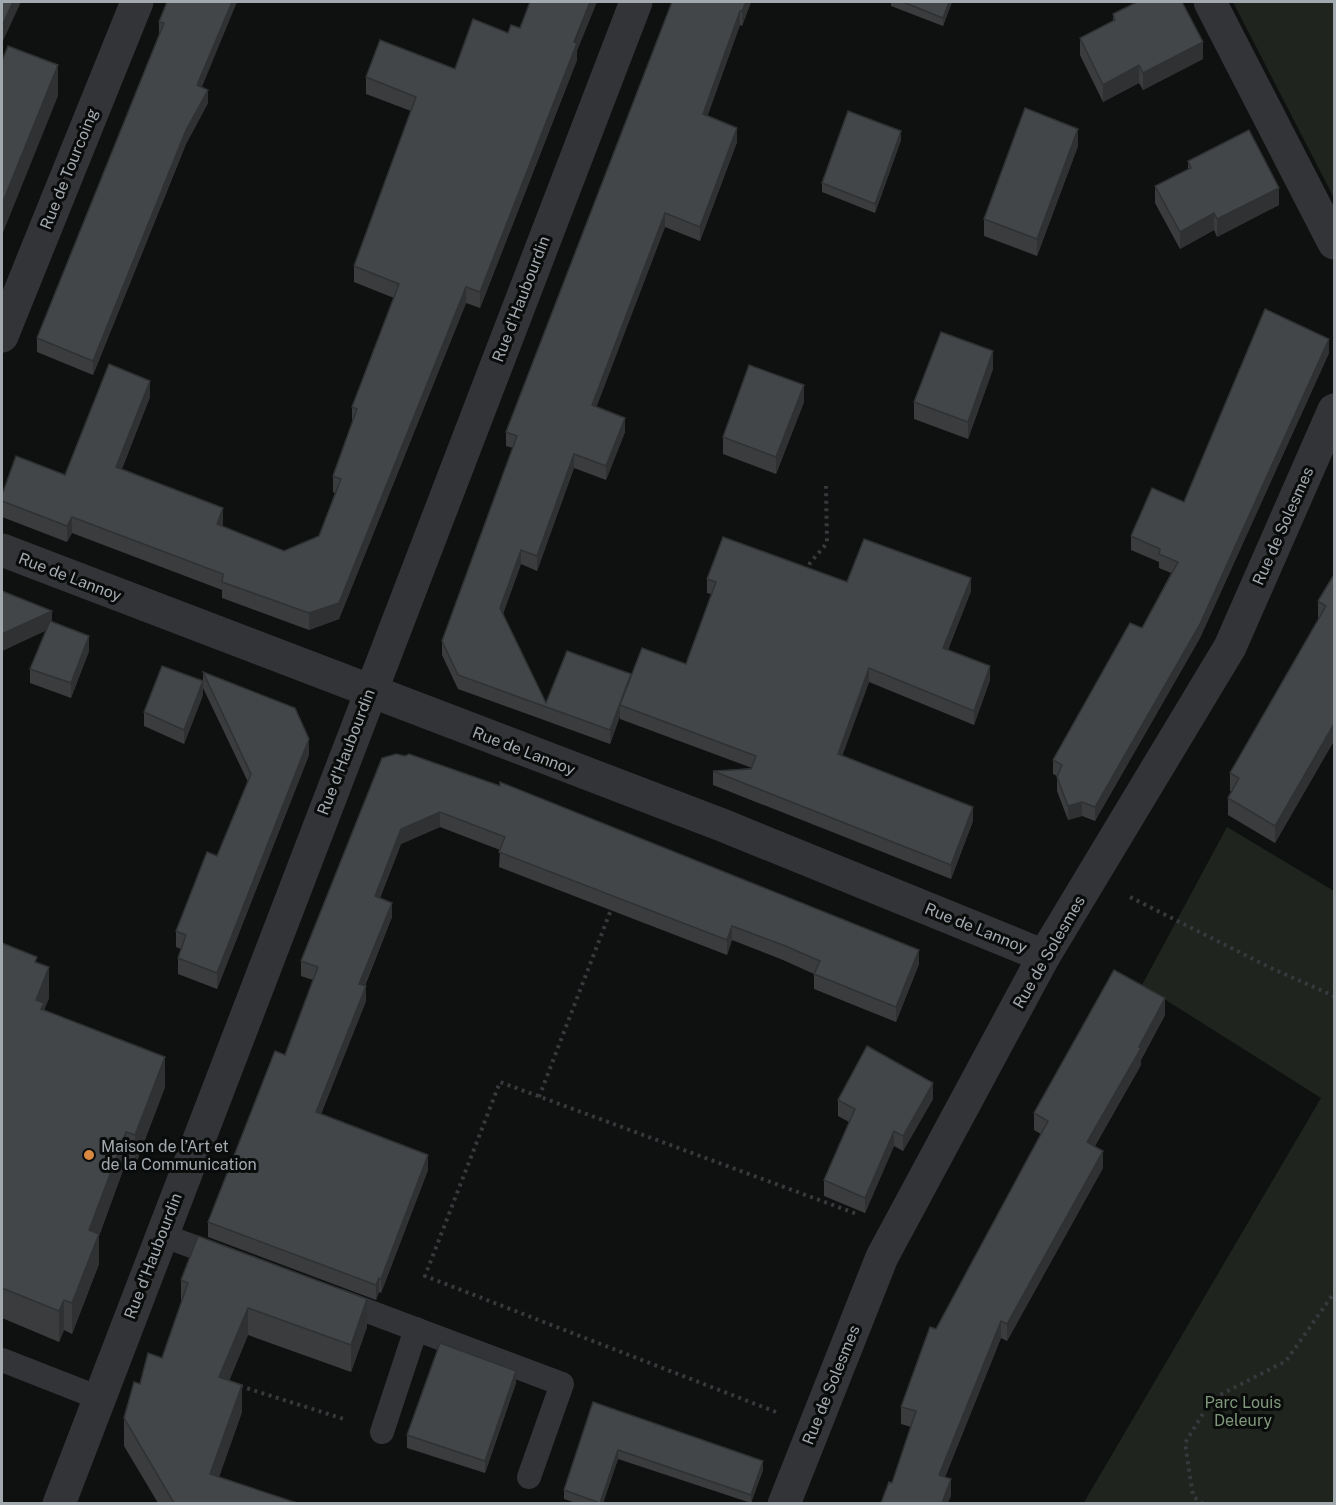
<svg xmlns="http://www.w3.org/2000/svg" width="1336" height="1505" font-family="'Public Sans',sans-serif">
<rect width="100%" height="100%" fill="#0f1010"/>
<g fill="#1f241e">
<path d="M1233,2h101v196z"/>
<path d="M1227,827l107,64v612l-251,1 238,-406 -179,-113z"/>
</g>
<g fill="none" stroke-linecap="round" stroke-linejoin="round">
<g stroke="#37393c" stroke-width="4" stroke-dasharray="3 4.5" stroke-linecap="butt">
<path d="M807,572l3,-9 17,-20 -1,-57"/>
<path d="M1130,897l141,71 63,28"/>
<path d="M539,1097l73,-190"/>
<path d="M240,1386l107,34"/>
<path d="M776,1412l-351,-136 75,-194 357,132"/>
<path d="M1203,1504l-10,-8 -8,-53 27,-44 74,-38 48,-68"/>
</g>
<g stroke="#333437" stroke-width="24">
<path d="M162,1235l62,23"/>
<path d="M338,1300l224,84 -33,93"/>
<path d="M2,1360l97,38"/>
<path d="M382,1432l34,-103"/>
</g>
<g stroke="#333437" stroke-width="33">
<path d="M1210,2l124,241"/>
<path d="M2,336l135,-334"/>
<path d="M2,550l720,275 322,131"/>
<path d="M59,1504l577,-1502"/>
<path d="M784,1504l98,-247 162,-301 186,-309 104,-237"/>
</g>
</g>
<g fill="#3a3c3e">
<path d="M167,2l41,101 -22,41 -93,231 -56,-23v-14l122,-302v-14z"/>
<path d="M672,2h79l-9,24 -2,-1 -33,91 30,26 -37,99 -35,-14 -69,179 29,26 -19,48 -32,-12 -37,103 -16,-7 -18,50 43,89 85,-26 55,-13 25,-70 -4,-1v-14l140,3 124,9 -23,59 42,30 -16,45 -105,-43 -27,73 131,66 -22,58 -238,-94v-14l39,-3 -132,-49v-3l-10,28 -152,-55 -16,-34v-14l71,-193 -7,-2v-14z"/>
<path d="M891,2h61l-9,24 -52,-20z"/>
<path d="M1113,14l90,45 -60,31 -4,-7 -36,19 -23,-47v-17l33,-17z"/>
<path d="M508,33l69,18v9l-97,248 -14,-5 -127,316 -30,11 -87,-32v-8l-150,-57 -5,9 -65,-25v-22l63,-20 85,-78 -28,72 101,55 -1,3 62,24 35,-15 16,-43 -2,-1v-16l19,-54v-15l42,-109 -40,-16v-16l57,-155 -45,-17v-17l89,-8z"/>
<path d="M901,140l-26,73 -53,-21v-9z"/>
<path d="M1078,146l-41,110 -53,-20v-17z"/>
<path d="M1188,161l91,44 -62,32 -3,-7 -34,19 -25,-46v-17l33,-17z"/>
<path d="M1329,353l-129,285 -105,183 -13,-5 -14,4 -11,-29v-15l-4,-2v-14l89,-132 29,-55 -12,-5v-6l-28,-12v-14l53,-34z"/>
<path d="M993,369l-25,70 -54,-20v-17z"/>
<path d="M804,402l-28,72 -53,-20v-17z"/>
<path d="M1335,573v166l-60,104 -47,-28v-17l4,-7h-2v-18l89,-154 -1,-1v-17z"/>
<path d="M2,591l50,31 37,29 -18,47 -41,-15v-14l17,-39 -45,21z"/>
<path d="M203,672l106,83 -92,234 -39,-15v-16l3,-9 -5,-2v-16l41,-75 31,-74 -45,-94z"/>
<path d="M203,695l-19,49 -40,-18v-14z"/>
<path d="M382,758l537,206 -23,58 -82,-33v-15l-31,-14 -51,-20 -5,15 -228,-88 1,-17 -60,-23 -39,17 -21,54 12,19 -27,69 1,15 -45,113 107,56 -47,123 -2,-1 -3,8 -168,-63v-15l77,-167 28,-75 -12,-4v-15z"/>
<path d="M2,943l35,19 12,36 -5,12 121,77 -30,79 -9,-4 -27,74v28l-27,70 -8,-4 -5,12 -57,-24z"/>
<path d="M1165,1015l-24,45v5l-46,81 8,22 -96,173 -6,-3 -56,139 6,19 -59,-13 19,-56 -10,-3v-17l35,-78 105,-195 -7,-4v-17z"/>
<path d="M933,1099l-30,52 -9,-5 -29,67 -41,-17v-16l25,-58 -11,-6v-16z"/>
<path d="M181,1280l186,47 -16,45 -103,-37 -19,46 13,31 -23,65 78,26h-139l-34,-57v-28l16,-34 22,-26 19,-53z"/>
<path d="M516,1383l-31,90 -78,-25v-13z"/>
<path d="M593,1402l170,68 -12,33 -133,-44 -15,44h-27l-12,-4v-9z"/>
</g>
<g fill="#2f3132">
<path d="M13,2h8l-19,41v-17z"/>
<path d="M232,2h5l-40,97v-14z"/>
<path d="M590,2h7l-20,49v9l-97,248v-16z"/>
<path d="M746,2h5l-9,24v-15z"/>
<path d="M949,2h3l-9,24v-8z"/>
<path d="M740,11v14l-37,104v-15z"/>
<path d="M1203,42v17l-60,31v-17z"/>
<path d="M58,65v31l-56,139v-31z"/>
<path d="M1139,65v18l-36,19v-17z"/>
<path d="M208,90v13l-22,41 -93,231v-14l93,-231z"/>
<path d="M737,128v14l-37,99v-14z"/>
<path d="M1078,129v17l-41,110v-17z"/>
<path d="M901,131v9l-26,73v-9z"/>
<path d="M1279,188v17l-62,32v-18z"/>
<path d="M665,213v14l-73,192v-14z"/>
<path d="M1214,213v17l-34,19v-17z"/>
<path d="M466,287v16l-127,316 -30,11v-17z"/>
<path d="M1329,339v14l-129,285 -105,183v-14z"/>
<path d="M993,351v18l-25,70v-17z"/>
<path d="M150,381v16l-34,86v-16z"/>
<path d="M804,385v17l-28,72v-17z"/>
<path d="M625,418v14l-19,48v-14z"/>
<path d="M574,454v14l-37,103v-15z"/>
<path d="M223,508v16l-6,17v-17z"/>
<path d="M72,517v16l-5,9v-16z"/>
<path d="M521,550v14l-21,58v-14z"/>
<path d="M971,578v13l-28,71v-14z"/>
<path d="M52,611v16l-50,24v-17z"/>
<path d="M89,636v15l-18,47v-15z"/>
<path d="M990,666v14l-16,45v-14z"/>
<path d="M869,668v14l-31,86v-14z"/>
<path d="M631,674v14l-11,17v11l-10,28v-14z"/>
<path d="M203,681v14l-19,49v-14z"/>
<path d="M1335,722v17l-60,104v-17z"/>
<path d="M309,739v16l-92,234v-16z"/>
<path d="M1082,802v14l-14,4v-14z"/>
<path d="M973,807v14l-22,58v-14z"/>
<path d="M440,812v15l-39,17 -26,67v-15l26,-67z"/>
<path d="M392,903v14l-33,82v-15z"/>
<path d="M732,926v14l-5,15v-15z"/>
<path d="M919,950v14l-23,58v-15z"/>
<path d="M49,967v31l-5,12v24l-8,-34z"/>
<path d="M366,986v15l-50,126v-15z"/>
<path d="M1165,998v17l-24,45v5l-54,94v-17z"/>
<path d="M165,1057v30l-30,79v-31z"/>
<path d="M933,1083v16l-30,52v-15z"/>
<path d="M894,1131v15l-29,67v-15z"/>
<path d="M126,1132v30l-27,74v28l-27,70v-31l17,-73z"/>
<path d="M1103,1151v17l-96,173v-17z"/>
<path d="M428,1155v15l-47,123v-14z"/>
<path d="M379,1278v14l-3,8v-15z"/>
<path d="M367,1299v28l-16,45v-27z"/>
<path d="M64,1300v30l-5,12v-31z"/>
<path d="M248,1308v27l-29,70v-28z"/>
<path d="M1001,1321v17l-62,154v-17z"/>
<path d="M516,1371v12l-31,90v-12z"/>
<path d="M242,1385v27l-32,90v-28z"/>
<path d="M618,1450v9l-15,44h-3z"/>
<path d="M763,1461v9l-12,33v-8z"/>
<path d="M951,1479v17l-3,7h-6z"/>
</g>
<g fill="#434648" stroke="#2f3132" stroke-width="1.5">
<path d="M2,2h11l-11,24z"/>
<path d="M167,2h65l-35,83 11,5 -22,40 -93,231 -56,-23 127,-315 -5,-1z"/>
<path d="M530,2h60l-16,40 3,1 -97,249 -14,-5 -127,316 -30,10 -87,-31 1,-8 -151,-57 -5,9 -65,-25v-6l14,-39 49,19 44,-111 41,17 -34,86 107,41 -6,16 67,27 35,-15 22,-57 -8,-3 24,-67 -5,-2 47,-123 -45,-18 62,-169 -50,-20 14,-37 75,29 18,-50 35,14 3,-8 9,3z"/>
<path d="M672,2h74l-4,9h-2l-37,103 34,14 -37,99 -35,-14 -73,192 33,13 -19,48 -32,-12 -37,102 -16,-6 -21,58 46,95 21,-52 64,23 -21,56 -152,-55 -16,-34 75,-205 -11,-4z"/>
<path d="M903,2h46l-6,16z"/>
<path d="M1137,2h45l21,40 -60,31 -4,-8 -36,20 -23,-47 35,-18 -2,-6z"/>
<path d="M8,46l50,19 -56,139v-143z"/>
<path d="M1025,108l53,21 -41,110 -53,-20z"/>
<path d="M848,111l53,20 -26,73 -53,-21z"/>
<path d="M1249,130l30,58 -62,31 -3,-6 -34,19 -25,-46 36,-18 -3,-7z"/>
<path d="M1265,309l64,30 -129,285 -105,183 -13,-5 -14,4 -11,-29 5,-12 -9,-5 77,-137 12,5 36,-66 -19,-8 1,-5 -29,-13 21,-48 32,14z"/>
<path d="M941,332l52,19 -25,71 -54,-20z"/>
<path d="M749,365l55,20 -28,72 -53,-20z"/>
<path d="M723,537l124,45 17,-43 107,39 -28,70 47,18 -16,45 -105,-43 -31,86 135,53 -22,58 -238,-94 38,-2 5,-13 -136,-51 22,-57 44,16 30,-82 -9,-3z"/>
<path d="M1335,573v149l-60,104 -47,-28 11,-20 -9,-5 96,-167 -8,-5z"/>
<path d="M2,591l50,20 -50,23z"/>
<path d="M50,621l39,15 -18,47 -41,-14z"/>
<path d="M162,666l41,15 -19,49 -40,-18z"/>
<path d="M203,672l92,36 14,31 -92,234 -39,-15 8,-23 -10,-4 31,-79 10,4 34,-82z"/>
<path d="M396,754l9,2 4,-2 91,32v-4l419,168 -23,57 -82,-33 6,-13 -37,-16 -51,-19 -5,14 -228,-88 6,-15 -65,-25 -39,17 -26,67 17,7 -33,81 7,2 -50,126 112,43 -47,124 -2,-1 -3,7 -168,-63 67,-171 10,4 33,-88 -17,-6 81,-203z"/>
<path d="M2,943l35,14 -2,5 14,5 -13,33 8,3 -3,6 124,48 -30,78 -9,-3 -37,98 10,4 -27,69 -8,-3 -5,11 -57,-23z"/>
<path d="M1114,970l51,28 -26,49 2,1 -54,94 16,9 -96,173 -6,-3 -62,154 12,4 -9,24h-61l8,-21 3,1 24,-72 -15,-4 29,-80 6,2 112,-208 -14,-8z"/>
<path d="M867,1046l66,37 -30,53 -9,-5 -29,67 -41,-18 31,-71 -17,-9z"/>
<path d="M198,1236l169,63 -16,46 -103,-37 -29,69 23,8 -32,89 87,29h-123l-50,-85 10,-36 6,2 8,-31 14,5 26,-75 -7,-3z"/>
<path d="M440,1343l76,28 -31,90 -78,-26z"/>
<path d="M593,1402l170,59 -12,34 -133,-45 -18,53 -36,-13z"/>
</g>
<circle fill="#d88840" stroke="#0a0b0b" stroke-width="2" cx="89" cy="1155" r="6"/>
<g text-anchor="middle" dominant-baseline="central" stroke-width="6" stroke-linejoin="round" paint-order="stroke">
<g font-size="16" fill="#a2a9af" stroke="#0a0b0b">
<text transform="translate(69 169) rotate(-68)">Rue de Tourcoing</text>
<text transform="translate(521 299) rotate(-69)">Rue d'Haubourdin</text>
<text transform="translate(1283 526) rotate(-66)">Rue de Solesmes</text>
<text transform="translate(70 577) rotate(21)">Rue de Lannoy</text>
<text transform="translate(524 751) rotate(21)">Rue de Lannoy</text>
<text transform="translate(346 752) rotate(-69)">Rue d'Haubourdin</text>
<text transform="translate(976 928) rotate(22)">Rue de Lannoy</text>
<text transform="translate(1049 952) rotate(-60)">Rue de Solesmes</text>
<text transform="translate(153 1256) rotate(-69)">Rue d'Haubourdin</text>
<text transform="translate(831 1385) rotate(-68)">Rue de Solesmes</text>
</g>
<g font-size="16" fill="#a2a9af" stroke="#0a0b0b" text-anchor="start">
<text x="101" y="1146">Maison de l’Art et<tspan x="101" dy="18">de la Communication</tspan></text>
</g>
<g font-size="16" fill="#7f987c" stroke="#0a0b0b">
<text x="1243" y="1402">Parc Louis<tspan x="1243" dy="18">Deleury</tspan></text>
</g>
</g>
<rect width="1336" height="1505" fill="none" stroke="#a2a9af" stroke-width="6"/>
</svg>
